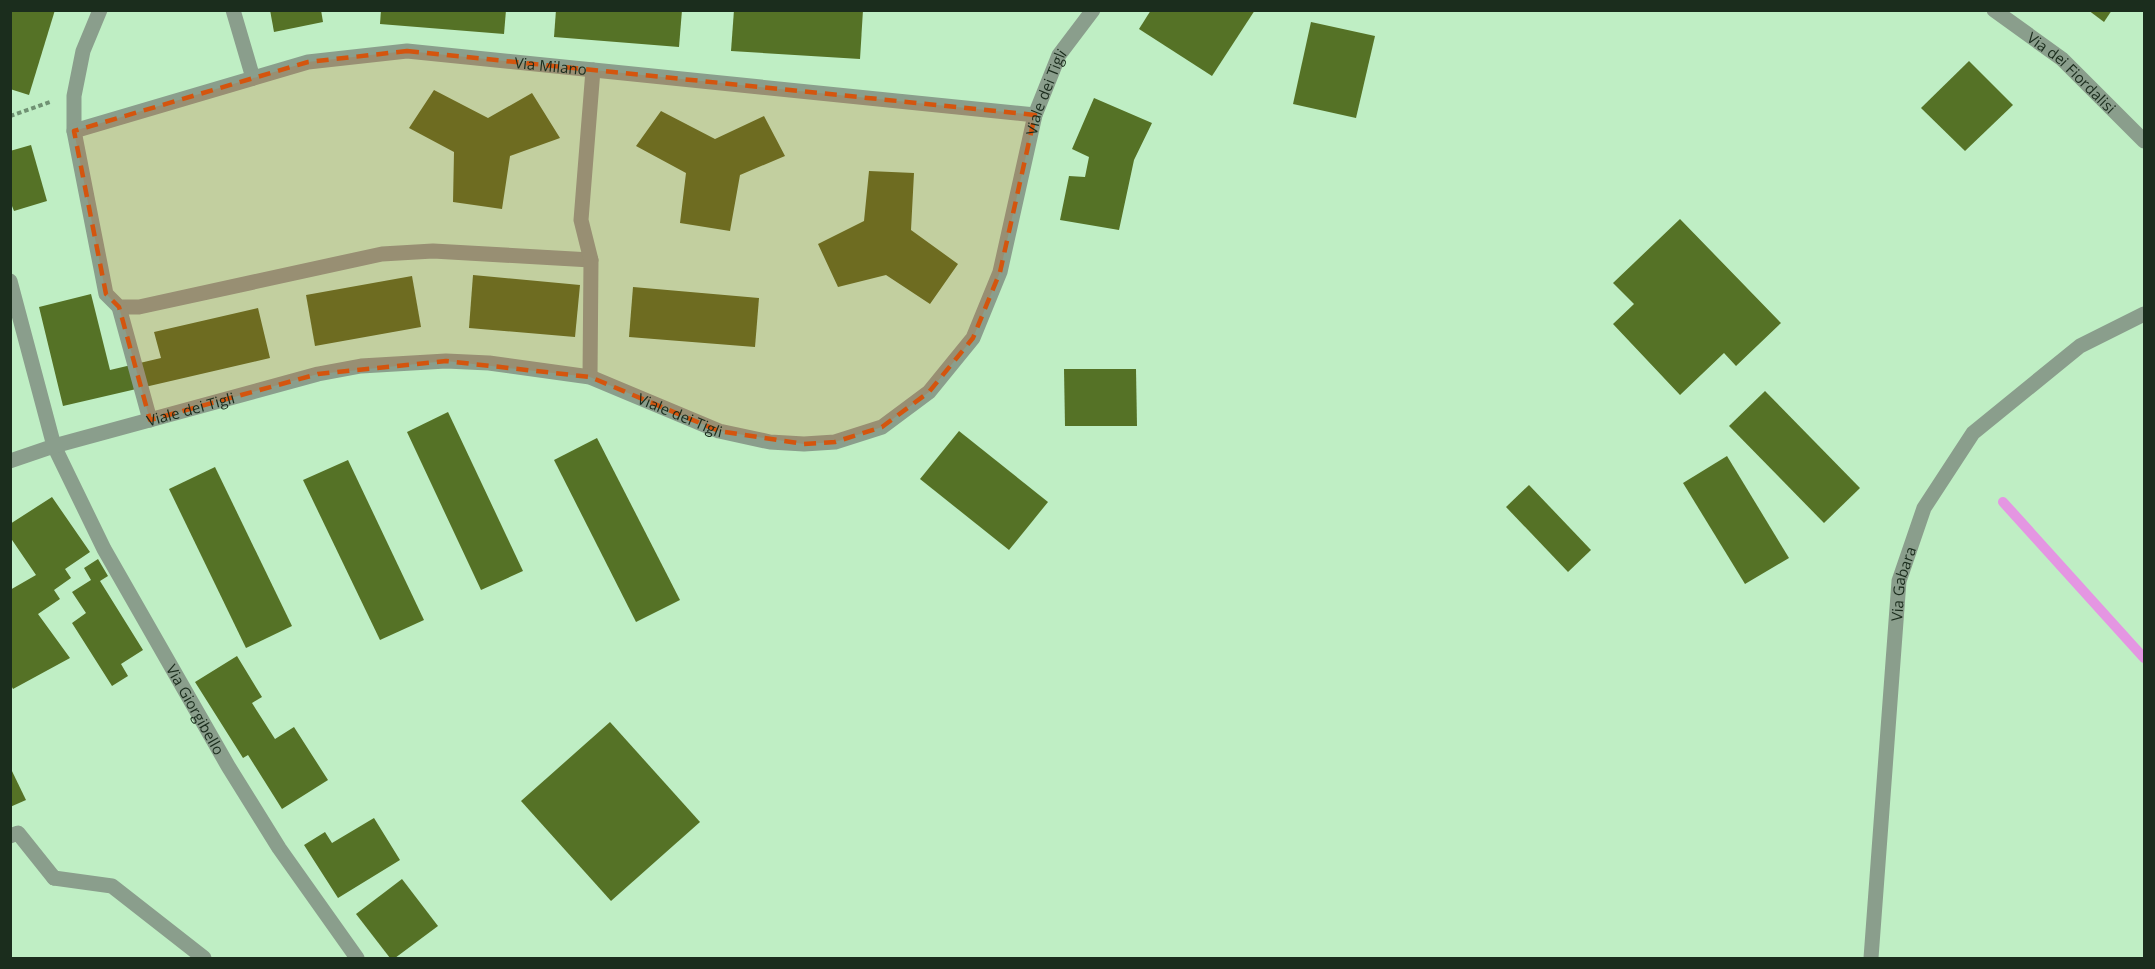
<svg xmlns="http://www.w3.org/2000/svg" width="2155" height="969" font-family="'Open Sans',sans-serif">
<rect width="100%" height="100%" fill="#bfeec4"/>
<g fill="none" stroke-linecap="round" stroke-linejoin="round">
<path stroke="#e496e2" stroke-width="10" d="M2003,502l141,156"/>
</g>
<g fill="#557226">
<path d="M10,10h45l-26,85 -19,-6z"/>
<path d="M270,10h51l2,12 -49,10z"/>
<path d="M381,10h125l-2,24 -124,-10z"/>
<path d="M556,10h126l-3,37 -125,-10z"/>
<path d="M734,10h129l-3,49 -129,-8z"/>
<path d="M1151,10h104l-43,66 -73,-47z"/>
<path d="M2088,10h24l-8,12z"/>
<path d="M1311,22l64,14 -19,82 -63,-14z"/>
<path d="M1969,61l44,44 -48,46 -44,-43z"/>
<path d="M434,90l54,28 44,-25 28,45 -50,18 -8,53 -49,-7 1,-50 -45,-24z"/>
<path d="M1094,98l58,25 -18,37 -15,70 -59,-10 9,-44 16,1 4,-20 -17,-8z"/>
<path d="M661,111l54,28 49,-23 21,40 -45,19 -10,56 -50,-8 6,-50 -50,-27z"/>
<path d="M31,145l16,56 -33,10 -4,-10v-50z"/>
<path d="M869,171l45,2 -3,57 47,34 -28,40 -44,-29 -48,12 -20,-43 46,-23z"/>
<path d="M1680,219l101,104 -45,43 -12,-13 -44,42 -67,-71 21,-20 -21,-21z"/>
<path d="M473,275l107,10 -5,52 -106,-9z"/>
<path d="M412,276l9,51 -106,19 -9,-51z"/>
<path d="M633,287l126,11 -4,49 -126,-10z"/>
<path d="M91,294l19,76 51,-12 -7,-26 104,-24 12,50 -207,48 -24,-99z"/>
<path d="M1064,369h72l1,57h-72z"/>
<path d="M1765,391l95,97 -36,35 -95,-97z"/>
<path d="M448,412l75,159 -42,19 -74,-158z"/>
<path d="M959,431l89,71 -39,48 -89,-71z"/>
<path d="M597,438l83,162 -44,22 -82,-162z"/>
<path d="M1727,456l62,102 -44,26 -62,-101z"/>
<path d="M348,460l76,160 -44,20 -77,-160z"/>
<path d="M215,467l77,159 -46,22 -77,-159z"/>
<path d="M1529,485l62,65 -23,22 -62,-65z"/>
<path d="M52,497l38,55 -25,17 6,9 -17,12 6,9 -22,15 32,44 -57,31 -3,-6v-93l26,-15 -26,-38v-13z"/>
<path d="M98,559l10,17 -8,5 43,69 -22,14 7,12 -16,10 -40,-63 14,-10 -14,-21 19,-12 -7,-12z"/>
<path d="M237,656l25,41 -10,6 23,36 19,-12 34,53 -46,29 -34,-54 -5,3 -48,-76z"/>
<path d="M610,722l90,100 -89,79 -90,-100z"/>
<path d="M10,767l16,33 -16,7z"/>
<path d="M374,818l26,42 -62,38 -34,-53 21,-13 7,11z"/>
<path d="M402,879l36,47 -43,32h-5l-34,-44z"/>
</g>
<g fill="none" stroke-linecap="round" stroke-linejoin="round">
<path stroke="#709173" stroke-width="4" stroke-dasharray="4.5 3" stroke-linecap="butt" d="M10,116l40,-14"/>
<path stroke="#8a9e8c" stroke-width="15" d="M10,836l8,-3 36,45"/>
<g stroke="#8a9e8c" stroke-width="15">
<path d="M100,10l-17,41 -9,45v35l32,163 13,13h20l243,-53 51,-3 158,9"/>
<path d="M233,10l20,68"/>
<path id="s1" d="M1994,10l68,49 82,82"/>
<path id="s2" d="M74,131l234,-69 99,-11 628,64"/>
<path id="s3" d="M10,281l44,165 50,103 124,217 51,82 78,110"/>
<path d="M119,307l31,113"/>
<path d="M590,377l1,-117 -10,-40 12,-150"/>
<path id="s4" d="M10,461l44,-15 264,-72 43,-8 85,-5 43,2 101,14 129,54 51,11 34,2 31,-2 47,-15 47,-35 44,-54 27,-66 35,-157 24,-60 34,-45"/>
<path d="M54,878l58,8 92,72"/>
<path id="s5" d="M1871,958l28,-377 25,-73 49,-75 107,-87 64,-32"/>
</g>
</g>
<path fill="#d4550e" fill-opacity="0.2" stroke="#d4550e" stroke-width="4.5" stroke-dasharray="12 8" stroke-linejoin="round" d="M407,51l628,64 -35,157 -27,66 -44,54 -47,35 -47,15 -31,2 -85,-13 -129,-54 -144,-16 -128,13 -168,46 -31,-113 -13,-13 -32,-163 234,-69z"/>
<g text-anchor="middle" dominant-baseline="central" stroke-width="6" stroke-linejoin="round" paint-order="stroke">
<g font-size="15" fill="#1b2d1d" stroke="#bfeec4">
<text stroke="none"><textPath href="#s2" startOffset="488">Via Milano</textPath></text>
<text stroke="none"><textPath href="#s1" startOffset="100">Via dei Fiordalisi</textPath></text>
<text stroke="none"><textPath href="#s4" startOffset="1286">Viale dei Tigli</textPath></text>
<text stroke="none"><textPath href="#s4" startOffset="188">Viale dei Tigli</textPath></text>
<text stroke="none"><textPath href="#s4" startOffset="692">Viale dei Tigli</textPath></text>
<text stroke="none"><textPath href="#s5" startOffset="376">Via Gabara</textPath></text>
<text stroke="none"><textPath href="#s3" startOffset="470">Via Giorgibello</textPath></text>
</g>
</g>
<rect width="2155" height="969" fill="none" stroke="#1b2d1d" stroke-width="24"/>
</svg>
